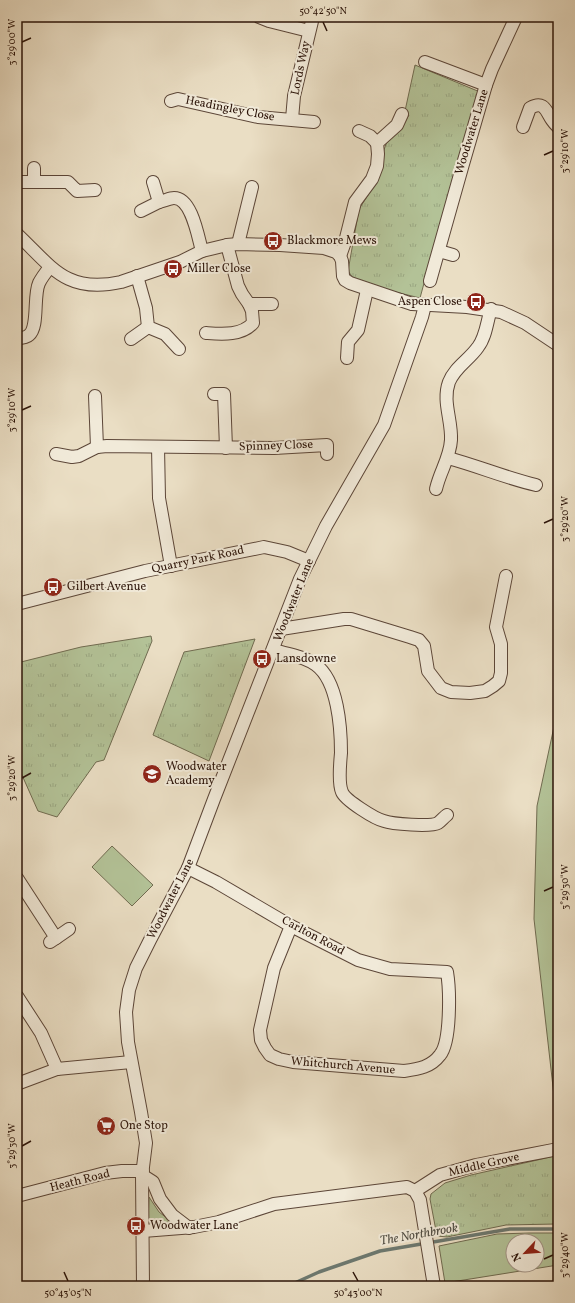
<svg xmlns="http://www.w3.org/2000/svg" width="575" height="1303" font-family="Vollkorn,serif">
<defs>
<pattern id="forest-firs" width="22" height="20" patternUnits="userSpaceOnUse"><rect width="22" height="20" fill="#b3c297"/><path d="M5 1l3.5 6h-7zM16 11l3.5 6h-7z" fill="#9aa681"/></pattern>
<pattern id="park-tufts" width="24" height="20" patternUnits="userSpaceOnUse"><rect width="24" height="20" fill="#b3c297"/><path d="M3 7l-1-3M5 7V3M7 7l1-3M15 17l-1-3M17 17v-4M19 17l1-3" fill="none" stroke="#9aa681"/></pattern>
</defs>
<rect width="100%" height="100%" fill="#eadec4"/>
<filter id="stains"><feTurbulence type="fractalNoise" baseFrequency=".005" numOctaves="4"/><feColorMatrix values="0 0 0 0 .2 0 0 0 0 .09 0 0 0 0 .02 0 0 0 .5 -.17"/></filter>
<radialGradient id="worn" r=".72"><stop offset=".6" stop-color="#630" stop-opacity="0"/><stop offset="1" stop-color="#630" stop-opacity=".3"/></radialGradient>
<g fill="#b3c297" stroke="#706b50" fill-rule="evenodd">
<path d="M558,708v423l-24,-212 3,-113z"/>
<path d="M112,846l41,39 -21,21 -40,-39z"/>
<path d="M149,1197l10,15 13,10 -24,2z"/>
<path d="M529,1233h29v32l-113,18 -6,-37 58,-12zM513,1241h24v24h-24z"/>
</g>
<path fill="url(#forest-firs)" stroke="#706b50" d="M558,1155v69h-2l-1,-68z"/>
<g fill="url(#park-tufts)" stroke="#706b50">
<path d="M415,65l65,27 -37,121 -23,85 -45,-11 -21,-8 -6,-8 11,-62 15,-23 9,-21v-12l3,-9 5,-7 9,-7 9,-15 -4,-4z"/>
<path d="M151,636l1,5 -48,119 -8,2 -39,55 -19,-6 -21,-47v-101l64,-16z"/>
<path d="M255,639l-46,122 -56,-26 31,-83z"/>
<path d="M555,1156l1,68 -50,1 -59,12 -10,-1 -7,-37 1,-5 14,-11 26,-8z"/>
</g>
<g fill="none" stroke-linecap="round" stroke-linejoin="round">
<path stroke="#6d7970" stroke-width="3.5" d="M288,1286l31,-14 61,-21 130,-22h48"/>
<g stroke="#5c4638" stroke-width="14">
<g id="street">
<path d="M259,17l10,4 40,10"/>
<path d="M425,62l61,23"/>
<path d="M171,101l7,-2 80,18 56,5"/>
<path d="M292,119l2,-23 19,-79"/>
<path d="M523,127l7,-19c14,-8 16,3 22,12 2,3 4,5 6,7"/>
<path d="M359,131l11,5 7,7"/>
<path d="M34,181v-13"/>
<path d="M17,182h51l9,9 18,-1"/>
<path d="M153,182l6,20c5,-1 11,-4 15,-4 18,0 24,39 28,53"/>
<path d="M141,211l18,-9"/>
<path d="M17,234c35,33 49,60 104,48l59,-20 22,-11 25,-6 11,-1 42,1 44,3 12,4 4,4 2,5 1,15 2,4 5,3 62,21 55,3 34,5 24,11 33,22"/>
<path d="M238,244l14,-57"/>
<path d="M439,251l14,4"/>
<path d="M340,256l5,-14 10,-40 17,-23 5,-13 1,-12 -1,-11 20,-18 5,-11"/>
<path d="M137,276l9,32 2,19 17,7 14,15"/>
<path d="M430,281l33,-117 23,-79 6,-16 24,-52"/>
<path d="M249,304h23"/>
<path d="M206,333c15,1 36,3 47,-10l-1,-12 -3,-7 -7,-10 -4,-8 -11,-41"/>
<path d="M17,338c4,0 9,0 12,-3 10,-8 4,-39 10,-52 3,-6 7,-11 11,-16"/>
<path d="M131,339l17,-12"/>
<path d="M347,358l1,-16 10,-12 9,-40"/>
<path d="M214,394h10l2,54"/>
<path d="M95,396l2,51"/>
<path d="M158,447l1,51 12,68"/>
<path d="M56,454l16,3 7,-1 18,-9 10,-1 167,2 53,-3v9"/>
<path d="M448,458c30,8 58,20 88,27"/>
<path d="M436,489c4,-18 14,-31 15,-49 1,-20 -9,-39 -2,-58 6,-15 20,-22 29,-35 8,-10 9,-26 13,-38"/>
<path d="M17,604l128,-33 119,-24 23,5 22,9"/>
<path d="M281,629l63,-10h7l59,18 9,3 5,6 4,25 13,17 10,4 19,1 15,-2 8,-5 6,-5 2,-8v-29l-5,-17 10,-51"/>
<path d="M273,650c14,4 31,6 43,15 22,16 25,63 25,88 -1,11 -3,30 1,39 3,8 33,27 42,29 8,3 47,6 54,2 3,-2 6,-6 9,-8"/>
<path d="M188,868l28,14 75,44 67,34 32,9 57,3c3,18 4,70 -7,83 -9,12 -21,14 -36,16l-111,-9 -14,-3 -9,-4 -5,-7 -4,-8 -1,-10 14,-62 17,-42"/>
<path d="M17,878l39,60 -6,4"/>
<path d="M56,938l13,-9"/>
<path d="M17,996l24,37 16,36"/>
<path d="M17,1084l40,-15 74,-7"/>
<path d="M142,1175l11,7 7,17 12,16 17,13"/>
<path d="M415,1191l25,-16 36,-10 82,-16"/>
<path d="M17,1196l88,-23 17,-2h21"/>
<path d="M143,1231l51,-4 25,-5 55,-18 133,-17 8,4 5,9 14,86"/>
<path d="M143,1286l-1,-111 4,-32 -5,-31 -13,-70 -2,-30 3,-22 7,-22 14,-28 38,-72 26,-69 86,-220 26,-53 58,-101 38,-108 3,-12"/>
</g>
</g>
<use href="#street" stroke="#f1ead9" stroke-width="12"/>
</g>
<path fill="none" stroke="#2c1409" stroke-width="1.5" d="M323,22l4,9M22,42l9,-4M544,155l9,-4M22,410l9,-4M544,523l9,-4M22,778l9,-5M544,891l9,-4M22,1146l9,-5M544,1259l9,-4M64,1272l4,9M353,1272l5,9"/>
<defs>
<g id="bus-disc" transform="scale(1)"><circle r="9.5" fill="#8f2418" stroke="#f1ead9"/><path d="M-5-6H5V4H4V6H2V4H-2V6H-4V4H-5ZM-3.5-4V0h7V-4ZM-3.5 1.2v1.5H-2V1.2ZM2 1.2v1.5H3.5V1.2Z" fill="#fff"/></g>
<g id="school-disc" transform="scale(1)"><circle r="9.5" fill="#8f2418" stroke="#f1ead9"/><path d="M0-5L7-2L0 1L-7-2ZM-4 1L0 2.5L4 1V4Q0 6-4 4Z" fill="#fff"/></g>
<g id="supermarket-disc" transform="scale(1)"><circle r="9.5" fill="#8f2418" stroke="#f1ead9"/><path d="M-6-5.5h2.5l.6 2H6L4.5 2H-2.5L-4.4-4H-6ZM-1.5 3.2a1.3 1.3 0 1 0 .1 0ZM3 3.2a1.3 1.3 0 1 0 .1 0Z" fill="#fff"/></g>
</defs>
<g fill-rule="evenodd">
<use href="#bus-disc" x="273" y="241"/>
<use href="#bus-disc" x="173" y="269"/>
<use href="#bus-disc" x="476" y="302"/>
<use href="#bus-disc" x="53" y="587"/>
<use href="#bus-disc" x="262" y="659"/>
<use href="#school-disc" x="152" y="774"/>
<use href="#supermarket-disc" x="106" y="1126"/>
<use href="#bus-disc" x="136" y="1226"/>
</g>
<g text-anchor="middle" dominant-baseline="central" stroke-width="4" stroke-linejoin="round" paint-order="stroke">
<g font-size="12" fill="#2c1409" stroke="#f1ead9">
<text transform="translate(301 68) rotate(-78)">Lords Way</text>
<text transform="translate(230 109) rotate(11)">Headingley Close</text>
<text transform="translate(472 132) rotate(-73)">Woodwater Lane</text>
<text transform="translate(276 446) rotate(-2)">Spinney Close</text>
<text transform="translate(198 560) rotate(-12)">Quarry Park Road</text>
<text transform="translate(294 600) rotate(-68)">Woodwater Lane</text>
<text transform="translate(171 899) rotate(-63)">Woodwater Lane</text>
<text transform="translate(313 936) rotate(28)">Carlton Road</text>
<text transform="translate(343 1066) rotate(5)">Whitchurch Avenue</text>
<text transform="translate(484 1165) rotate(-13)">Middle Grove</text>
<text transform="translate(80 1181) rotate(-14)">Heath Road</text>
</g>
<g font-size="12" fill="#2c1409" stroke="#f1ead9" text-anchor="start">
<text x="287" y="241">Blackmore Mews</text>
<text x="187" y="269">Miller Close</text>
<text x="462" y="302" text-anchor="end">Aspen Close</text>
<text x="67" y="587">Gilbert Avenue</text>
<text x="276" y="659">Lansdowne</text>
<text x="166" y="767">Woodwater<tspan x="166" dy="14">Academy</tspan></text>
<text x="120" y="1126">One Stop</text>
<text x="150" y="1226">Woodwater Lane</text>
</g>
<g font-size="13" font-style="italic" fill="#524f45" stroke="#f1ead9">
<text transform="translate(419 1235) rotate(-10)">The Northbrook</text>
</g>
</g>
<rect width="575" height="1303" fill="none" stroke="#eadec4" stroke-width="44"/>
<g transform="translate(525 1253) rotate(244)"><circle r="19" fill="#f1ead9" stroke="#a29486"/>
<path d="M0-3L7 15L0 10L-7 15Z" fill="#8f2418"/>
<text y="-6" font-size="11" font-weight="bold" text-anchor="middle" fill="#2c1409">N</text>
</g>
<rect x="22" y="22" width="531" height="1259" fill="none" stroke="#2c1409" stroke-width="1.5"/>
<g font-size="10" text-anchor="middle" fill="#2c1409">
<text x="323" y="14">50°42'50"N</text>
<text transform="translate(11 42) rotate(-90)" y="4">3°29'00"W</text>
<text transform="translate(564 151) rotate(-90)" y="4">3°29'10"W</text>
<text transform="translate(11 410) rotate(-90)" y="4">3°29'10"W</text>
<text transform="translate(564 519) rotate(-90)" y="4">3°29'20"W</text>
<text transform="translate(11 778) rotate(-90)" y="4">3°29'20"W</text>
<text transform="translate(564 887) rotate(-90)" y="4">3°29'30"W</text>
<text transform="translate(11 1146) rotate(-90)" y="4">3°29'30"W</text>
<text transform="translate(564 1255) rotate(-90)" y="4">3°29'40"W</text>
<text x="68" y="1296">50°43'05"N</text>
<text x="358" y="1296">50°43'00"N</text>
</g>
<rect width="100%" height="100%" filter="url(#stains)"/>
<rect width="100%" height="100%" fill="url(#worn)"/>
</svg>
